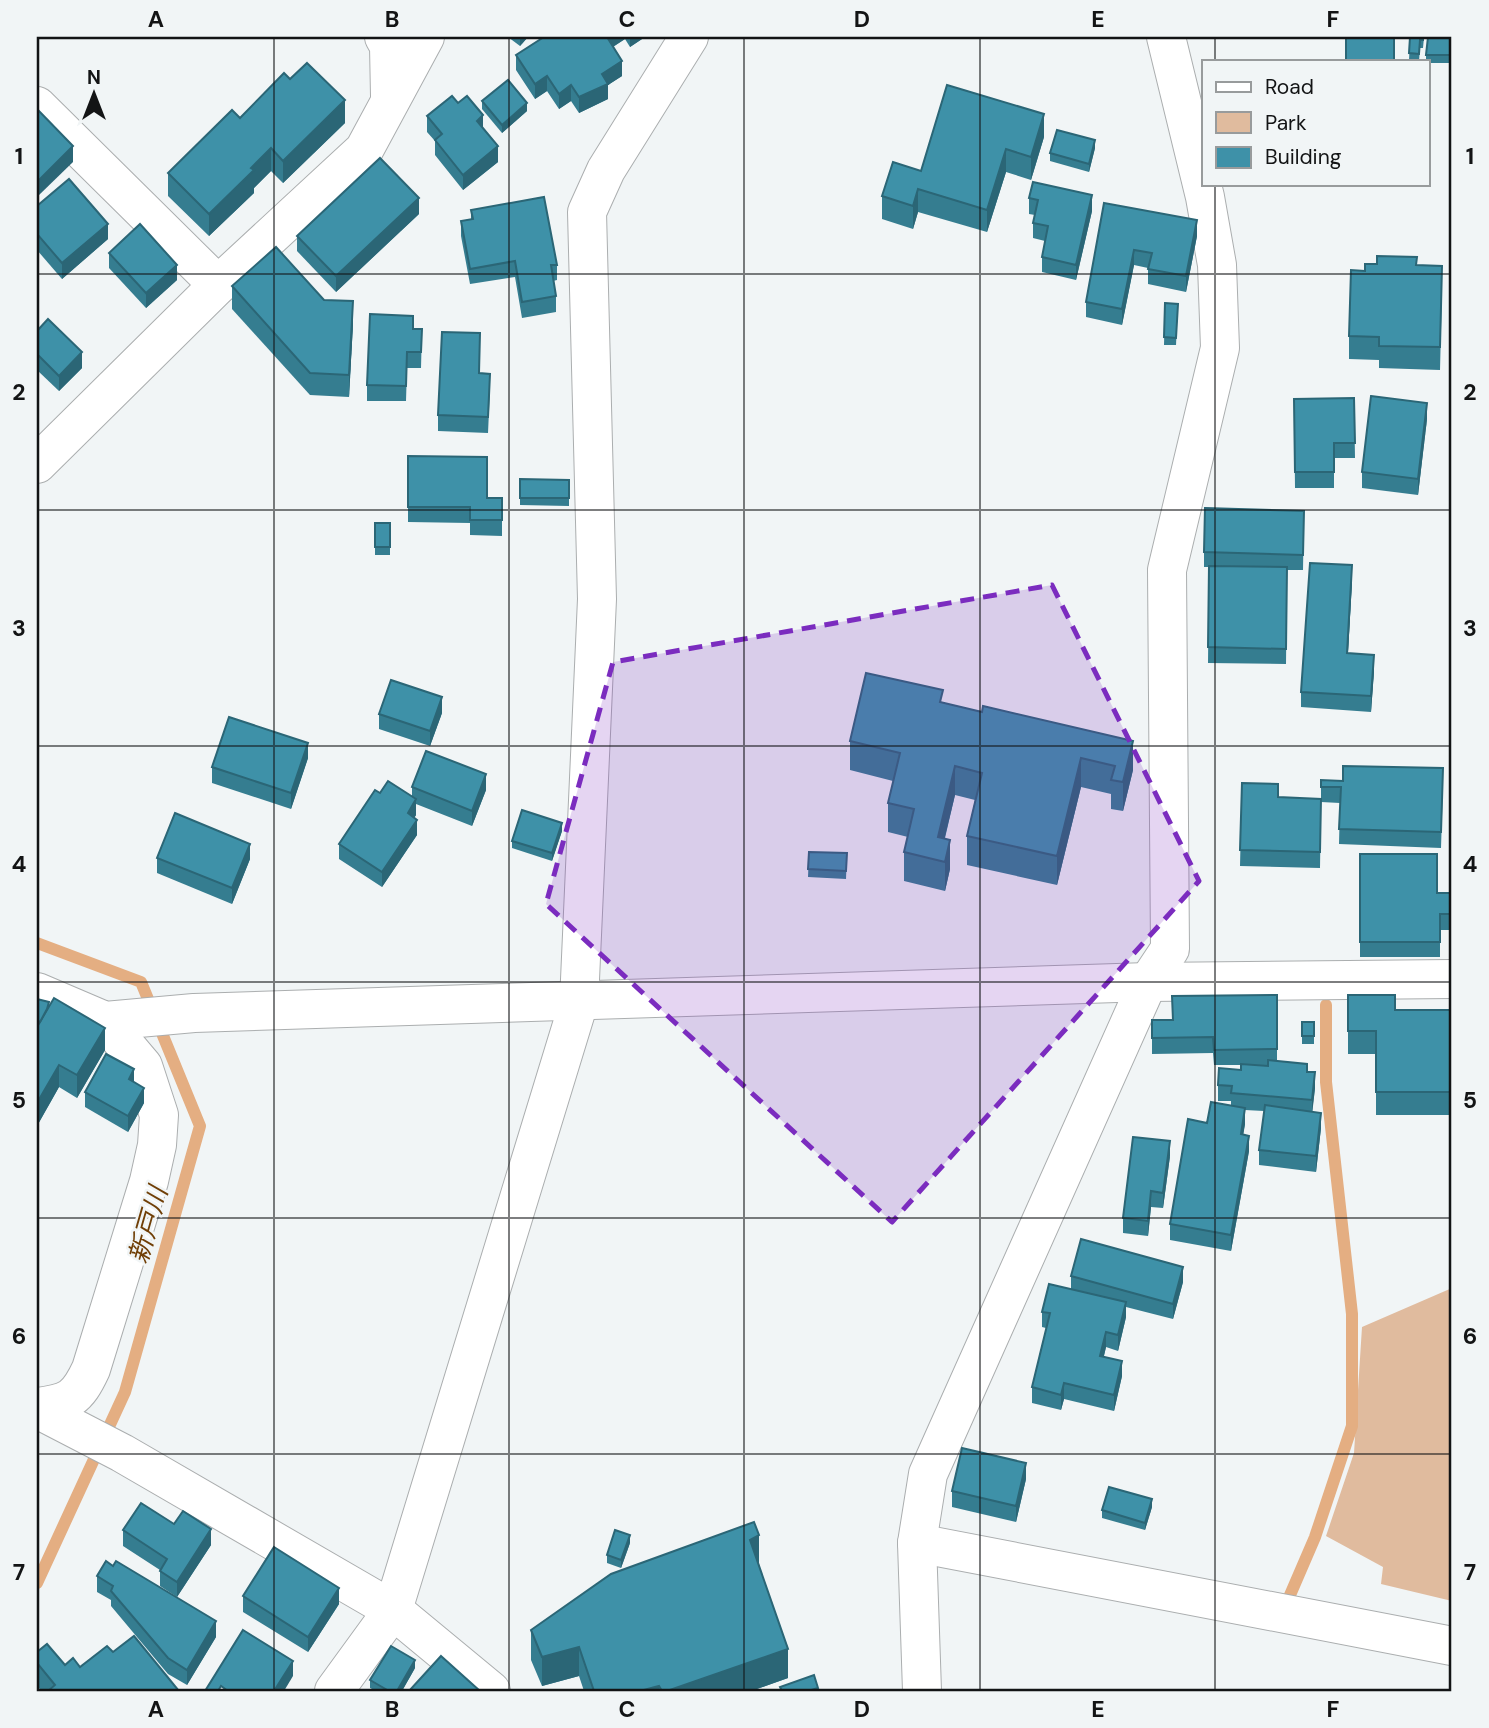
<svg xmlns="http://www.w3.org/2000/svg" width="1489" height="1728" font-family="'DM Sans','Noto Sans JP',sans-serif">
<rect width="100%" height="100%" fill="#f1f5f6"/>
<path fill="#e0bb9e" d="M1452,1288v313l-71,-17 2,-17 -57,-31 28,-83 8,-126z"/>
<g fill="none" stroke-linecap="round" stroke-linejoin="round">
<g stroke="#e4ae82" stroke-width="12">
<path d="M37,943l104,39 59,144 -75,266 -88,191"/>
<path d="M1290,1595l25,-58 37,-111v-112l-26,-232v-77"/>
</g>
<g stroke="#abaeaf" stroke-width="40">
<g id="minor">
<path d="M384,37l5,9 1,50"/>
<path d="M37,106l181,179"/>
<path d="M37,464l181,-179 146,-135 61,-113"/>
<path d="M37,992l68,29 89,-8 954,-31 304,-3"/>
<path d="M37,1407c32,-4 40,-8 54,-38l58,-188 8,-36 2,-30 -16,-49 -38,-45"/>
<path d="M37,1409l85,44 271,157 98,81"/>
<path d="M917,1543l535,103"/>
<path d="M334,1691l59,-81 186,-608 18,-403 -10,-387 19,-42 83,-133"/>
<path d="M922,1691l-5,-148 11,-69 220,-492 22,-33 -3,-379 53,-222 -3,-83 -12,-68 -39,-160"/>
</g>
</g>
<use href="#minor" stroke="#fff" stroke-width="38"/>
</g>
<g fill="#357d90">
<path d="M508,37h20l-8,9z"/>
<path d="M544,37h101l-15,10 -5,-8 -12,8 9,29 -14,9v14l-29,14 -8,-12 -12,8 -12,-18 -12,8 -19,-29v-15z"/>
<path d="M1410,37h14l-1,11h-3l-1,13h-10z"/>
<path d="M1452,37v26h-24v-2h-2v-6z"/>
<path d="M482,101l45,10 -25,22 -20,-24z"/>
<path d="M427,116l56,12 15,34 -35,28 -28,-35v-14l-8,-9z"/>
<path d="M240,118l105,5 -62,60 -12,-12 -17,17v5l-45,43 -41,-40v-23z"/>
<path d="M1044,137l-13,43 -25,-8 -19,60 -69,-20 -5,17 -31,-10v-23l39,-25z"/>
<path d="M1095,148l-6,24 -39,-11v-8z"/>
<path d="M1029,198l63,13 -16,69 -34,-8v-15l3,-16 -12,-3v-15l2,-8 -6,-1z"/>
<path d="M1104,203l93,33 -11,56 -38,-8v-16l-14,-3 -12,60 -36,-8v-15z"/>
<path d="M37,206l71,33 -46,40 -25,-29z"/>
<path d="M471,210l86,55v15l-4,1 3,15v16l-34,6 -7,-41 -45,7 -9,-48v-15l10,-2z"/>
<path d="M419,214l-83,78 -39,-41v-15z"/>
<path d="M109,253l68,27 -31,28 -37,-40z"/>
<path d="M1417,265l25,23 -2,82 -61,-2v-8l-30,-1v-23l16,-65z"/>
<path d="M232,286l92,14 29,24 -4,73 -39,-2 -78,-86z"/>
<path d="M1165,303l13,1 -2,41h-12z"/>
<path d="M413,329h9l-1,39h-14l-1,33h-39v-16z"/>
<path d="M37,331l45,37 -23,23 -22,-21z"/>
<path d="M480,349l-1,24 11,16 -2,44 -50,-2v-16z"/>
<path d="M1354,398l1,60h-21v30h-39l-1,-89z"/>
<path d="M1427,419l-9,76 -56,-7v-16z"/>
<path d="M408,456l79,42h15v38l-32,-1v-12l-62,-1z"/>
<path d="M520,479l49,1v26l-49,-1z"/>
<path d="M1304,511l-1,59h-16l-1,94 -78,-1 1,-96h-5v-15z"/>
<rect x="375" y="523" width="15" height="32"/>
<path d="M1352,581l-4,72 26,18 -3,41 -70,-5v-15z"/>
<path d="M943,703l190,67 -10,41 -12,-2v-15l-30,-7 -24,98 -90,-20v-29l8,-36 -20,-5 -10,43 5,31 -5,22 -41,-10v-29l4,-15 -20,-5v-29l5,-22 -43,-11v-29z"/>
<path d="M442,713l-12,33 -51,-17v-15z"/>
<path d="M308,758l-17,51 -79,-26v-16z"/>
<path d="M1321,780l122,4 -2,64 -102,-4 1,-41 -19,-1 -1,66 -80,-2 2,-83 36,14 43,2z"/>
<path d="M412,787l74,3 -14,36 -56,-22v11l-2,3 3,17 -35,52 -43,-28v-15l41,-51 32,3z"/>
<path d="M562,831l-10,30 -40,-13v-7z"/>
<path d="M809,852l38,1 -1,26 -38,-2z"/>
<path d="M1360,854l77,39h15v37h-12v27h-80z"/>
<path d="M157,858l93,1 -18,45 -75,-31z"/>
<path d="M1277,995v66l30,11 8,16 -3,24 9,16 -5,44 -57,-7v-15l5,-39 -19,-1v14l-2,10 6,17 -18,100 -61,-11v-16l37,-101 24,-17v-5h-13v-16l23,-15v-5h-27l-1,-12 -61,1v-34h21z"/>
<path d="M1348,995l47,15h57v105h-76v-61h-28z"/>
<path d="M37,999l12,7 56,44 -28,48 -18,-11 -22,39z"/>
<rect x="1302" y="1022" width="12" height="22"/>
<path d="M134,1082l10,21 -16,29 -43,-25v-15z"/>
<path d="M1170,1156l-7,52 -12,-1 -3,29 -25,-3v-15z"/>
<path d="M1071,1276l112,6 -10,37 -47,-12v10l-8,34 -12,-4 -2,9 18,20 -8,35 -50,-12 -3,11 -29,-7v-16l14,-59 -4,-1v-15l29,-23z"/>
<path d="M1026,1479l-10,43 -64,-15v-16z"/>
<path d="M1152,1507l-7,23 -43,-12v-8z"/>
<path d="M174,1524l37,21 -34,52 -17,-11v-16l-37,-24v-16z"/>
<path d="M630,1543l-9,25 -14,-5v-8z"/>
<path d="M759,1564l29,114 -37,13h-167l-5,-15 -37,10 -11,-26v-30z"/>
<path d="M113,1566l103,71 -29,48 -19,-11 -57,-68v-6l-14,-8v-16z"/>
<path d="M243,1596l96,8 -31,48 -65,-40z"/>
<path d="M37,1652l28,13 15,2 33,-15 66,39h-138l-4,-6z"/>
<path d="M415,1668l-13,23h-26l-6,-3v-8z"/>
</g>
<g fill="#2b6676">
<path d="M521,37h7l-8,9v-8z"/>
<path d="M606,37h19v2l-19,12z"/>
<path d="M630,37h15l-15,10z"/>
<path d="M622,61v15l-14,9v14l-29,14v-16l23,-23z"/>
<path d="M547,76v15l-12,8v-15z"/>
<path d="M571,85v16l-12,8v-15z"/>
<path d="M345,100v23l-62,60v-22z"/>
<path d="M527,103v8l-25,22v-8z"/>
<path d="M1044,114v23l-13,43v-23z"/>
<path d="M483,115v16l-6,-10z"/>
<path d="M1095,140v8l-6,24v-8z"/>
<path d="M73,146v16l-36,35v-15z"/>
<path d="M498,146v16l-35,28v-15z"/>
<path d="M271,148v23l-17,17v5l-45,43v-22l42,-46z"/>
<path d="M1006,149v23l-19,60v-22z"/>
<path d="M918,189v23l-5,17v-23z"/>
<path d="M1092,195v16l-16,69v-15z"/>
<path d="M419,198v16l-83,78v-16z"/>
<path d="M1197,220v16l-11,56v-16z"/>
<path d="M108,224v15l-46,40v-16z"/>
<path d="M1134,250v15l-12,60v-16z"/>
<path d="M177,265v15l-31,28v-15z"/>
<path d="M353,301v23l-4,73v-22z"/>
<path d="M82,352v16l-23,23v-15z"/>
<path d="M1427,403v16l-9,76v-16z"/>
<path d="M1352,565v16l-5,88v-16z"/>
<path d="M1374,655v16l-3,41v-16z"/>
<path d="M442,697v16l-12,33v-15z"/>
<path d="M1133,741v29l-10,41v-29z"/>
<path d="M308,743v15l-17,51v-16z"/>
<path d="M1081,758v29l-24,98v-29z"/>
<path d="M955,766v29l-16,66 -1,-24z"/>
<path d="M486,774v16l-14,36v-15z"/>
<path d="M416,799v16l-8,13v-15z"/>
<path d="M417,820v15l-35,52v-15z"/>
<path d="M562,823v8l-10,30v-8z"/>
<path d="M950,840v29l-5,22v-29z"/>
<path d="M250,844v15l-18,45v-16z"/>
<path d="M105,1028v22l-28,48v-23z"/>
<path d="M59,1065v22l-22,39v-23z"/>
<path d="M134,1069v15l-5,-5z"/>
<path d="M1315,1072v16l-3,27v-15z"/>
<path d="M144,1088v15l-16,29v-16z"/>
<path d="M1245,1108v16l-4,25v-15z"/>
<path d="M1321,1113v15l-5,44v-16z"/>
<path d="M1249,1136v15l-18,100v-16z"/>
<path d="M1170,1141v15l-7,52v-15z"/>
<path d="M1151,1191v16l-3,29v-15z"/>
<path d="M1183,1267v15l-10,37v-15z"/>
<path d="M1126,1302v15l-8,34v-16z"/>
<path d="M1106,1332v15l-6,24v-15z"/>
<path d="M1122,1361v15l-8,35v-16z"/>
<path d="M1064,1383v16l-3,11v-15z"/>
<path d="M1026,1463v16l-10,43v-16z"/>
<path d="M1152,1499v8l-7,23v-7z"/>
<path d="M211,1529v16l-34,52v-15z"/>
<path d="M630,1535v8l-9,25v-8z"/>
<path d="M759,1535v29l-9,5v-29z"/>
<path d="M339,1588v16l-31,48v-15z"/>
<path d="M216,1621v16l-29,48v-15z"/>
<path d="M579,1647v29l-37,10v-29z"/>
<path d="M788,1649v29l-37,13h-84z"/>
<path d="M415,1660v8l-13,23h-5z"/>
<path d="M293,1661v15l-9,15h-10z"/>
<path d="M659,1686v5h-19z"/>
</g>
<g fill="#3e91a8" stroke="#2b6676" stroke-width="2">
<path d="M544,37h63l15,24 -20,13 6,10 -29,13 -8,-12 -12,9 -12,-18 -12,8 -19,-29z"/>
<rect x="1346" y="37" width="48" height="24"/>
<path d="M1410,37h13v3h-3l-1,14 -10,-1z"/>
<path d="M1428,37h24v18h-26z"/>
<path d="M307,63l38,37 -62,61 -12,-13 -20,20 3,2 -45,44 -41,-41 64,-63 8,8 44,-45 6,6z"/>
<path d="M508,80l19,23 -25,22 -20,-24z"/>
<path d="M947,85l97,29 -13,43 -25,-8 -19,61 -69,-21 -5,17 -31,-10 11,-34 28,9z"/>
<path d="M452,96l6,7 9,-7 16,19 -6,6 21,25 -35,29 -28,-35 7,-6 -15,-18z"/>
<path d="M37,109l36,37 -36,36z"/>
<path d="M1057,130l38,10 -6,24 -39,-11z"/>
<path d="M380,158l39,40 -83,78 -39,-40z"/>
<path d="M69,179l39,45 -46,39 -25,-29v-28z"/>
<path d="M1033,182l59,13 -16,70 -34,-8 6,-31 -15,-3 5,-23 -9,-2z"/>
<path d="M544,197l13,68h-6l5,31 -34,6 -7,-41 -45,8 -9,-48 12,-2 -2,-9z"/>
<path d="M1104,203l93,17 -11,56 -38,-7 4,-16 -18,-3 -12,59 -36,-7z"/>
<path d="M140,224l37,41 -31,28 -37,-40z"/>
<path d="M276,247l48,53 29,1 -4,74 -39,-2 -78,-87z"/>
<path d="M1377,256l40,1 -1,8 26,1 -2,81 -61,-1v-9l-30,-1 2,-66 14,1v-7h12z"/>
<path d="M1165,303l13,1 -2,34 -12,-1z"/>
<path d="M370,314l43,2v13h9l-1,23h-14l-1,34 -39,-1z"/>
<path d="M48,319l34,33 -23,24 -22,-22v-23z"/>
<path d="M442,332l38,1 -1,40 11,1 -2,43 -50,-2z"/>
<path d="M1371,396l56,7 -9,76 -56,-7z"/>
<path d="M1354,398l1,45h-21v29h-39l-1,-73z"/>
<path d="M408,456l79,1v41h15v22h-32v-13h-62z"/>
<path d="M520,479l49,1v18h-49z"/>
<path d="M1205,508l99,3 -1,44 -99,-3z"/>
<rect x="375" y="523" width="15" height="24"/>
<path d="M1310,563l42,2 -5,88 27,2 -3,41 -70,-4z"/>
<path d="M1209,566l78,1 -1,82 -78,-2z"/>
<path d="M866,673l77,17 -3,12 42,10 1,-6 150,35 -10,41 -12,-2 4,-14 -34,-8 -24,98 -90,-20 15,-63 -27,-7 -17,71 12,3 -5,22 -41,-10 10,-43 -26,-6 12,-50 -50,-12z"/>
<path d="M391,680l51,17 -12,34 -51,-17z"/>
<path d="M229,717l79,26 -17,50 -79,-26z"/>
<path d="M426,751l60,23 -14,37 -60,-24z"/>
<path d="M1343,766l100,2 -2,64 -102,-3 2,-42h-20v-7l22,1z"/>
<path d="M388,781l28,18 -8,14 9,7 -35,52 -43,-28 36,-54 5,3z"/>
<path d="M1242,783l36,1v13l43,2 -1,53 -80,-2z"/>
<path d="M522,810l40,13 -10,30 -40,-12z"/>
<path d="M175,813l75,31 -18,44 -75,-30z"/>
<path d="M809,852l38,1 -1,18 -38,-2z"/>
<path d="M1360,854h77v39h15v21h-12v28h-80z"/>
<path d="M1277,995v54l-63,1 -1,-13 -61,1v-18h21l-1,-24z"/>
<path d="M1348,995h47v15h57v82h-76v-61h-28z"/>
<path d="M54,998l51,30 -28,47 -18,-10 -22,38v-76z"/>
<path d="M37,999l12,3 -2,7 -7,13 -3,-1z"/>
<rect x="1302" y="1022" width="12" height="14"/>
<path d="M106,1054l28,15 -5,10 15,9 -16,28 -43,-24z"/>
<path d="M1268,1060l39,4v8h8l-3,28 -81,-7 1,-7 -14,-1 1,-17 22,2v-6l27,2z"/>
<path d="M1211,1102l34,6 -4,26 8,2 -18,99 -61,-11 18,-105 19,4z"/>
<path d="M1265,1105l56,8 -5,43 -57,-6z"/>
<path d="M1133,1137l37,4 -7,52 -12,-2 -3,30 -25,-3z"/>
<path d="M1081,1239l102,28 -10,37 -102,-28z"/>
<path d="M1049,1284l77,18 -8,33 -12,-3 -6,24 22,5 -8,34 -50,-12 -3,12 -29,-8 18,-74 -8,-1z"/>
<path d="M962,1448l64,15 -10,43 -64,-15z"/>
<path d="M1109,1487l43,12 -7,24 -43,-13z"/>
<path d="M141,1503l33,21 9,-13 28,18 -34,53 -17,-11 7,-12 -44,-29z"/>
<path d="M754,1522l5,13 -9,5 38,109 -121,42h-5l-3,-5 -19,5h-46l-15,-44 -37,10 -11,-27 80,-56z"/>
<path d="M615,1530l15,5 -9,25 -14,-5z"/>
<path d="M274,1547l65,41 -31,49 -65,-41z"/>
<path d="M106,1561l7,5 3,-5 100,60 -29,49 -19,-12 -57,-67 2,-5 -16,-10z"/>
<path d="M243,1630l50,31 -19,30h-46l-7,-5 -3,5h-13z"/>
<path d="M134,1636l45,55h-131l7,-6 -18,-22v-11l10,-8 18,21 8,-7 7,9 27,-21 6,6z"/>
<path d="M391,1646l24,14 -18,31h-8l-19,-11z"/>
<path d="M441,1656l39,35h-71z"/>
<path d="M814,1675l4,13 -10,3h-26l-2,-4z"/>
</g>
<path fill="#7b2cbf" fill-opacity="0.2" stroke="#7b2cbf" stroke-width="5" stroke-dasharray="14 9" stroke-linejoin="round" d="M1052,585l147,296 -307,341 -346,-318 67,-242z"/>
<path fill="none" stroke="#131415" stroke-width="2" stroke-opacity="0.55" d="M274,37v1654M509,37v1654M744,37v1654M980,37v1654M1215,37v24M1215,184v1507M37,274h1415M37,510h1415M37,746h1415M37,982h1415M37,1218h1415M37,1454h1415"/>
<g text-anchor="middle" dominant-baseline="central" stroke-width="5" stroke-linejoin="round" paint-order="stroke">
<g font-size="26" font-style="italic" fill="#703f07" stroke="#f1f5f6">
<text transform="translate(148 1225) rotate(-74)">新戸川</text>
</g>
</g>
<rect width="1489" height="1728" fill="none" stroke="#f1f5f6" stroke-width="77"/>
<rect x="1202" y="60" width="228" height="126" fill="#f1f5f6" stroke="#989b9c" stroke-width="2"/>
<rect x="1216" y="82" width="35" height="10" fill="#ffffff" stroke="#989b9c" stroke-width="2"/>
<text x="1265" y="94" font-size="21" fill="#131415">Road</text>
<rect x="1216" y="112" width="35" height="21" fill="#e0bb9e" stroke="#989b9c" stroke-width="2"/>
<text x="1265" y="130" font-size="21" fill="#131415">Park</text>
<rect x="1216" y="147" width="35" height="21" fill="#3e91a8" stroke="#989b9c" stroke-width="2"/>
<text x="1265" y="164" font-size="21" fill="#131415">Building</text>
<g transform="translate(94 94)" stroke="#f1f5f6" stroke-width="5" paint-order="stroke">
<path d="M0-5L12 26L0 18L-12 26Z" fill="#131415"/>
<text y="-10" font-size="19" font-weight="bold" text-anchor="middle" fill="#131415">N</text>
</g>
<rect x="38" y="38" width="1412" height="1652" fill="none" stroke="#131415" stroke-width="2.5"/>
<g font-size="23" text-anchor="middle" font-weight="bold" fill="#131415">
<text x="156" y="27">A</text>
<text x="392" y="27">B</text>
<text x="627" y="27">C</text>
<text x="862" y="27">D</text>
<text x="1098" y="27">E</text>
<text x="1333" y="27">F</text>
<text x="19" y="164">1</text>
<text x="1470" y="164">1</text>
<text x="19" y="400">2</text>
<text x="1470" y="400">2</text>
<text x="19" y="636">3</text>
<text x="1470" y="636">3</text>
<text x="19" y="872">4</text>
<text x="1470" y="872">4</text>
<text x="19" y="1108">5</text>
<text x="1470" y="1108">5</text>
<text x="19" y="1344">6</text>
<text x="1470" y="1344">6</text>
<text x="19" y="1580">7</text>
<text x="1470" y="1580">7</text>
<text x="156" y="1717">A</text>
<text x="392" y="1717">B</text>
<text x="627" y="1717">C</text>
<text x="862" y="1717">D</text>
<text x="1098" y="1717">E</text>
<text x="1333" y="1717">F</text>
</g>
</svg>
